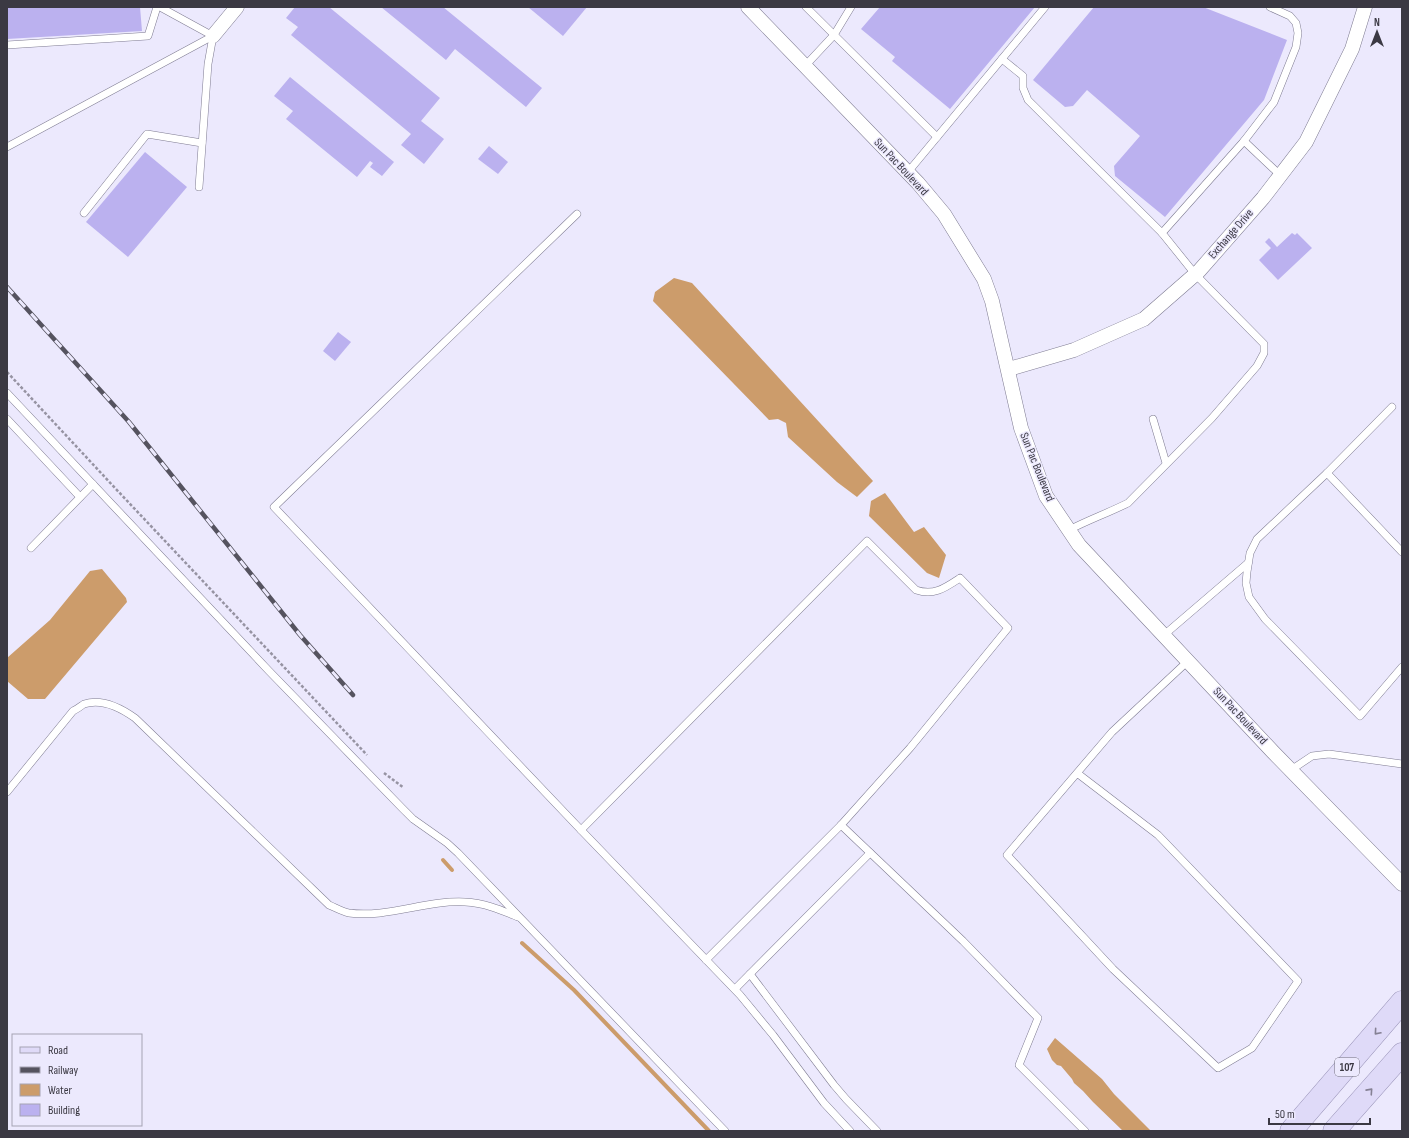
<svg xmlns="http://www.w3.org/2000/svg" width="1409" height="1138" font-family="'Sofia Sans Condensed',sans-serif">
<rect width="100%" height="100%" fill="#ece9fd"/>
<g fill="#cc9c6b">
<path d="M674,278l18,5 181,198 -16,16 -20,-15 -49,-45 -2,-14 -8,-4 -9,1 -116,-119 2,-9z"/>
<path d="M885,493l29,39 10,-5 22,28 -7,23 -12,-5 -58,-57 2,-15z"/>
<path d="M102,569l24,29 1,4 -82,97h-17l-21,-18v-23l43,-38 40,-49z"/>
<path d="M1055,1038l47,41 12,15 37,37h-28l-30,-29 -10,-11 -9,-8 -2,-4 -11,-13 -4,-1 -5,-5 -5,-11z"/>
</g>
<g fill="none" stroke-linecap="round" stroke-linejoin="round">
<g stroke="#cc9c6b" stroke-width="4">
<path d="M443,860l9,10"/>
<path d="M522,943l52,47 135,141"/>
</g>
</g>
<g fill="#bbb1ef">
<path d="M7,7h99v1l34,-1 2,24 -135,8z"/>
<path d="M295,7h34l111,91 -19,23 23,18 -20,25 -23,-19 10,-11 -120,-99 7,-8 -12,-9z"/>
<path d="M381,7h62l99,81 -16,19 -71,-58 -9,11z"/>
<path d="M528,7h59l-24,29z"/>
<path d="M880,7l60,1 95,-1 -85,102 -58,-48 3,-4 -34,-28z"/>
<path d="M1094,7h109l84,33 -23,60 -99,117 -50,-41 -1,-10 26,-30 -53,-46 -14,16 -8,1 -32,-27z"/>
<path d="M290,77l104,85 -12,14 -12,-9 3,-4 -3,-2 -13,16 -71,-58 7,-8 -19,-15z"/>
<path d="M489,146l19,16 -10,12 -20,-15z"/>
<path d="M145,152l42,35 -59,70 -42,-35z"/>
<path d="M1292,233l3,2 2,-2 15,15 -34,32 -19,-20 12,-12 -6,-6 4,-4 8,9z"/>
<path d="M338,332l13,10 -16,19 -12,-10z"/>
</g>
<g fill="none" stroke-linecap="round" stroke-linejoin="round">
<g stroke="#7f7c92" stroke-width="8">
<g id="service">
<path d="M160,7l53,29"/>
<path d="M806,7l131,130"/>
<path d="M7,45l141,-9 9,-29"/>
<path d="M1002,59l21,17v12l5,12 134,133"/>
<path d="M805,66l29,-31 17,-28"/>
<path d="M1244,141l36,34"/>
<path d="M7,147l206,-111"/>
<path d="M908,172l137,-165"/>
<path d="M199,187l9,-123 5,-28"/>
<path d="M84,213l63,-79 55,9"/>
<path d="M577,214l-303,293 307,323 159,165 33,40 51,68 26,28"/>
<path d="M7,393l262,278 133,137 11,11 34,24 11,10 267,278"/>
<path d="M7,419l73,78"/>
<path d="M1153,419l13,44"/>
<path d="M1327,473l65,-66"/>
<path d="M1069,530c19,-10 39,-17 59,-27l84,-85 45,-52 7,-13v-9l-69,-70 -33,-41 82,-92 30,-39 22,-55 2,-14 -2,-10 -6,-7 -20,-9"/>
<path d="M31,548l62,-64"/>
<path d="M1402,552l-75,-79 -70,66 -7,14 -3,19 -1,11 3,14 16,22 95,97 42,-49"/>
<path d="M1164,635l84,-72"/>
<path d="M1291,770l21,-14 17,-2 73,10"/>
<path d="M1077,773l81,62 140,146 -46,67 -34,20 -105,-99 -106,-114 105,-123 76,-71"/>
<path d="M7,792l66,-81c4,-2 8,-5 11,-7 18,-6 37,4 51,14l194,187c7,3 14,7 20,8 39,5 77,-13 116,-11 20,1 36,8 53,15"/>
<path d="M581,830l286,-289 49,49c18,6 29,-2 44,-12l48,50 -98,120 -69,77 122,116 75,77 -19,47 66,66"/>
<path d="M706,960l135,-135"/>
<path d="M750,974l84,111 12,14 31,32"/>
<path d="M735,989l135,-136"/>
</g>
</g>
<g stroke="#7f7c92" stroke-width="15">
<g id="minor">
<path d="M748,7l170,176 26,31 40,65 8,22 29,127 25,68 33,49 194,207 129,132"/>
<path d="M213,36l24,-29"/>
<path d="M1009,369l65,-19 70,-31 55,-48 64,-73 43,-56 46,-93 13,-42"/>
</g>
</g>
<g stroke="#9791b6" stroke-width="23">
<g id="primary">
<path d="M1291,1131l111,-129"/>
<path d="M1334,1131l68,-77"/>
</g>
</g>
<g stroke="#9693a2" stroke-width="2.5" stroke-dasharray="3 2" stroke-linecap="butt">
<path d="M7,372l108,116 252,267"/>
<path d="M384,773l20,15"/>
</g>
<use href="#service" stroke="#fff" stroke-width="7"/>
<use href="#minor" stroke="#fff" stroke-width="14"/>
<use href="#primary" stroke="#dfdaf8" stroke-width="22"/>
<g stroke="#55535f" stroke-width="4.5">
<path id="rail" d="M7,287l122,135 171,213 53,60"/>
</g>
<use href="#rail" stroke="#ece9fd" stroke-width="3" stroke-dasharray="9" stroke-linecap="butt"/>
</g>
<defs><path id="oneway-chevron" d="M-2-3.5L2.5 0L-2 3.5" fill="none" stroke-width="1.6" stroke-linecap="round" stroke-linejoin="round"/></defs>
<g stroke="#858194">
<use href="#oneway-chevron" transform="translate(1377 1032) rotate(131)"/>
<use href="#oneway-chevron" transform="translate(1370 1091) rotate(-48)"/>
</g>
<g text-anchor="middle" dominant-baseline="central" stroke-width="3" stroke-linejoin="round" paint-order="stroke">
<rect fill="#ece9fd" stroke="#706e7b" stroke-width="1" x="1335" y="1058" width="24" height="18" rx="3"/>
<g font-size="11" font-weight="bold" fill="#3b3943">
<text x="1347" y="1067">107</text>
</g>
<g font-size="12" fill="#3b3943" stroke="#ece9fd">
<text transform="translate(901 167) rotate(47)">Sun Pac Boulevard</text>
<text transform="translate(1231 234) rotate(-49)">Exchange Drive</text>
<text transform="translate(1037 467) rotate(68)">Sun Pac Boulevard</text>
<text transform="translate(1240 716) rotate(47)">Sun Pac Boulevard</text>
</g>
</g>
<rect width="1409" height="1138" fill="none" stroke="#3b3943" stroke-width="16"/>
<rect x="12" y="1034" width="130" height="92" fill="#ece9fd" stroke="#a5a3b3"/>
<rect x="20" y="1047" width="20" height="6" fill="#dfdaf8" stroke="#a5a3b3"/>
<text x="48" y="1054" font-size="12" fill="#3b3943">Road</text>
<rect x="20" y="1067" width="20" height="6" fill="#55535f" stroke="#a5a3b3"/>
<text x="48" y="1074" font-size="12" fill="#3b3943">Railway</text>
<rect x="20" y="1084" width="20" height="12" fill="#cc9c6b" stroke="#a5a3b3"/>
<text x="48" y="1094" font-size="12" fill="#3b3943">Water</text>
<rect x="20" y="1104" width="20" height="12" fill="#bbb1ef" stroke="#a5a3b3"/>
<text x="48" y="1114" font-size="12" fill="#3b3943">Building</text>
<g transform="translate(1377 32)" stroke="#ece9fd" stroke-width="3" paint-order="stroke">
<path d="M0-3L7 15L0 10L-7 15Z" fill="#3b3943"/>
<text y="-6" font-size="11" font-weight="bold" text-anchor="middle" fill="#3b3943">N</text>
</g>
<path d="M1269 1118v6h101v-6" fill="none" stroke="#3b3943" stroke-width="2"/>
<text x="1275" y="1118" font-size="12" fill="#3b3943" stroke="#ece9fd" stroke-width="3" paint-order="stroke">50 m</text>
</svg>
